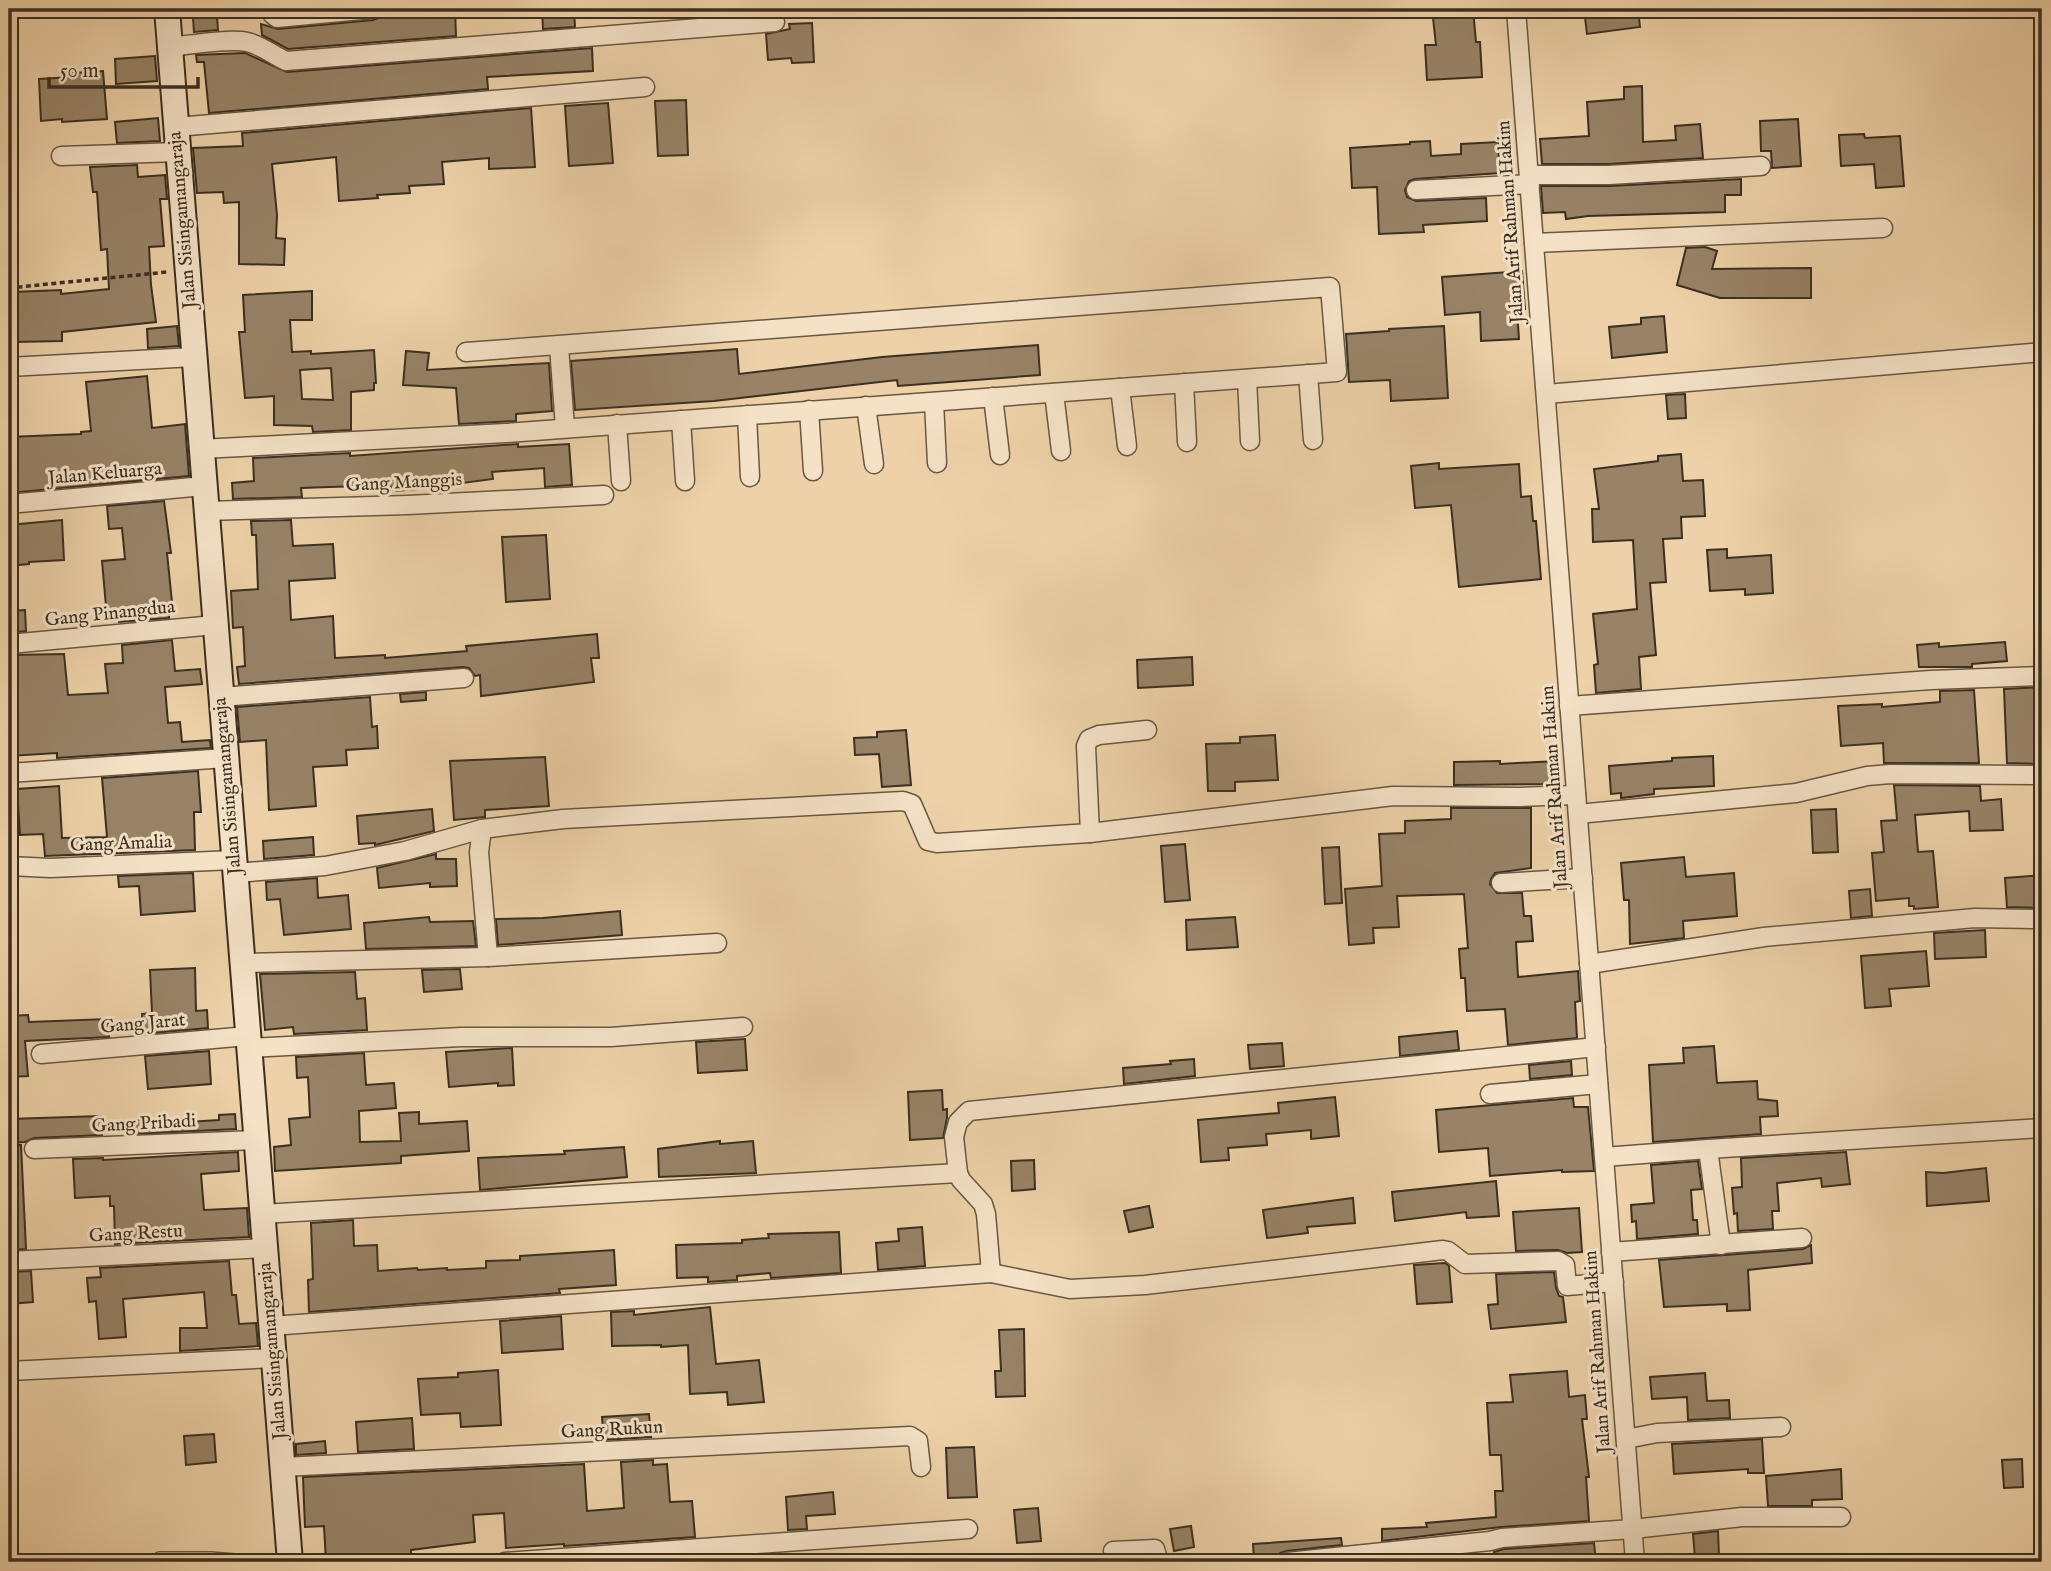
<svg xmlns="http://www.w3.org/2000/svg" width="2051" height="1571" font-family="'IM FELL English',serif">
<rect width="100%" height="100%" fill="#eed1a8"/>
<filter id="stains"><feTurbulence type="fractalNoise" baseFrequency=".00286" numOctaves="4"/><feColorMatrix values="0 0 0 0 .2 0 0 0 0 .09 0 0 0 0 .02 0 0 0 .5 -.17"/></filter>
<radialGradient id="worn" r=".72"><stop offset=".6" stop-color="#630" stop-opacity="0"/><stop offset="1" stop-color="#630" stop-opacity=".3"/></radialGradient>
<g fill="#988367" stroke="#3a2f21" stroke-width="2" fill-rule="evenodd">
<path d="M386,9h69l1,27 -168,13 -26,-14 -1,-11 17,5 95,-9 6,-2z"/>
<path d="M542,9h32l1,18 -32,2z"/>
<path d="M1432,9h41l3,33h4l2,35 -55,3 -2,-35h11z"/>
<path d="M1584,9h54l2,18 -53,7z"/>
<path d="M217,16l1,14 -24,2 -1,-14z"/>
<path d="M812,23l2,39 -22,1 -1,-5 -23,2 -2,-26 24,-5 -1,-5z"/>
<path d="M592,48l1,23 -106,6 1,12 -279,24 -5,-51h-7l-1,-7 49,-2 42,19z"/>
<path d="M155,56l2,25 -41,3 -1,-25z"/>
<path d="M103,71l4,48 -45,3v-3l-21,2 -2,-42 34,-2v-4z"/>
<path d="M1642,86l1,56 33,-2 -1,-14 25,-2 3,34 -94,6h-67l-2,-25 49,-3 -2,-34 37,-3v-12z"/>
<path d="M686,100l2,55 -30,1 -3,-55z"/>
<path d="M608,103l5,60 -44,3 -4,-60z"/>
<path d="M531,108l4,59 -46,2v-11l-47,4 2,22 -35,2 1,7 -33,2 1,3 -39,3 -3,-44 -64,7 5,51 -1,23 9,1 -1,26 -45,-1v-62l-15,1 -1,-11 -26,1 -4,-45 50,-2 -1,-13z"/>
<path d="M158,118l2,23 -43,2 -2,-21z"/>
<path d="M1798,119l3,47 -29,2 -1,-17h-10l-1,-30z"/>
<path d="M1864,134l1,4 35,-2 4,50 -28,2 -2,-24 -33,2 -2,-31z"/>
<path d="M1430,141l1,15 30,-2v-10l37,-2 2,31 -85,6 -6,2 -4,9 2,7 9,4 70,-3 1,23 -64,4 1,7 -45,2 -2,-47 -25,1 -2,-40 60,-4v-2z"/>
<path d="M137,165l1,12 27,-2 2,24h-7l4,47 -15,1 2,38 5,37 -94,10v9l-47,1 -2,-50 48,-2v4l48,-5 -2,-40 -6,1 -4,-58h-4l-3,-25z"/>
<path d="M1741,179v16h-16v17l-137,4 -22,3 -1,-7 -22,1 -2,-27h69z"/>
<path d="M1705,247l12,4 -5,18 99,-1v30h-91l-43,-13 9,-37z"/>
<path d="M1522,271l3,38 -8,1 2,29 -38,2 -1,-29 -35,3 -3,-38z"/>
<path d="M312,291v29h-22l2,32 19,-1v3l63,-4 2,33h-2v7l-23,2v38l-38,2 -1,-6 -38,-1v-29l-29,2 -6,-66h6l-2,-37zM331,368l2,32 -31,-1 -2,-29z"/>
<path d="M1664,316l3,36 -55,6 -3,-31 32,-3v-6z"/>
<path d="M177,326l2,20 -31,2 -1,-19z"/>
<path d="M1444,326l4,72 -57,3 -1,-21 -41,2 -3,-48 43,-3v-2z"/>
<path d="M1038,345l2,30 -142,11 -1,-6 -183,21 -139,9 -4,-49 166,-12 2,25 143,-17z"/>
<path d="M406,351l23,2 -2,17 122,-7 3,48 -36,3v7l-57,3 -3,-36 -53,-3z"/>
<path d="M147,376l5,52 33,-4 4,52 -180,17v-56l72,-3v-2l10,-1 -5,-49z"/>
<path d="M1685,394l1,24 -18,1 -2,-24z"/>
<path d="M518,444v3l51,-3 3,41 -27,2 -1,-19 -52,4 1,7 -46,6 1,7h-18v-4l-34,3v-4l-37,2v-3l-58,2 1,9 -69,2 -1,-16 22,-2 -1,-23 97,-5v3z"/>
<path d="M1681,454l2,27 20,-1 2,36 -24,1 1,21 -19,1 3,43 -16,1 6,72 -17,2 2,32 -45,4 -2,-28 4,-1 -5,-50 44,-5 -4,-69 -40,2 -1,-33h7l-5,-40 64,-8v-5z"/>
<path d="M1439,463v6l80,-5 2,33 10,-1 2,25h3l5,58 -82,8 -8,-82 -36,3 -4,-42z"/>
<path d="M164,501l7,52h-4l6,59h-4v6l-50,4v-5l-12,1 -5,-57 23,-2 -3,-31 -13,1 -2,-23z"/>
<path d="M62,520l2,40 -35,2v2l-20,2v-41z"/>
<path d="M291,520l2,26 40,-2 2,34 -46,3 2,39 42,-4 2,42 50,-3v3l82,-7 -1,-5 131,-12 2,24h-8l3,24 -113,14 -1,-21 -5,1 -6,-8 -6,-1 -224,17 -2,-17 8,-1 -2,-39 -10,1 -2,-37 27,-2 -2,-54h-4l-1,-14z"/>
<path d="M546,535l4,64 -44,3 -4,-65z"/>
<path d="M1727,549v9l44,-3 2,38 -28,2v-6l-35,2 -3,-41z"/>
<path d="M25,610l1,21 -17,2v-22z"/>
<path d="M172,640l3,31 25,-2 2,15 -37,3 3,36 12,-1 2,20 28,-2 1,8 -154,10v-5l-48,3v-22h3l-3,-79 55,-1 4,41 40,-2 -3,-29 18,-1 -1,-18z"/>
<path d="M2005,642l2,19 -35,3v3h-53l-2,-22 22,-2v4z"/>
<path d="M1192,657l1,28 -55,3 -1,-28z"/>
<path d="M2042,687v77l-35,-1 -3,-74z"/>
<path d="M1974,690l5,73h-95l-1,-20 -42,3 -3,-40 44,-2v3l58,-5v-11z"/>
<path d="M426,692v8l-25,2 -1,-8z"/>
<path d="M370,697l2,30 5,-1 1,22 -32,2 1,15 -34,2 3,39 -47,4 -3,-70 -26,2 -3,-35z"/>
<path d="M906,730l5,55 -29,2 -3,-33 -24,1 -1,-17 23,-1v-5z"/>
<path d="M1275,735l3,45 -43,2v9h-27l-2,-47 34,-1v-6z"/>
<path d="M1713,756l1,30 -60,3v5l-33,4v-5l-10,1 -2,-28 63,-5v-3z"/>
<path d="M545,757l4,49 -64,4v7l-31,3 -4,-59z"/>
<path d="M1500,761v3l56,-3 2,23 -104,1v-23z"/>
<path d="M198,771l3,41h-7l1,38 -150,6 -2,-22 -23,1 -3,-46 42,-3 3,52 45,-1 -5,-59z"/>
<path d="M1894,785l86,1 1,15 20,-2 2,31 -33,1 -1,-20 -54,4 3,37 15,-1 5,56 -24,2v-3h-5v-8l-33,3 -4,-48 12,-1 -3,-31 16,-1z"/>
<path d="M1451,808h80v60l-36,5 -4,6 -1,5 7,9h25l2,23h7l2,25 -17,1 2,35 60,-6 2,30 -5,1 2,36 -69,7 -3,-36 -38,2 -2,-33h-4l-2,-29 9,-1 -4,-54 -67,2 2,31 -26,1 1,15 -25,2 -4,-56 37,-3 -3,-52 26,-1v-12l46,-2z"/>
<path d="M432,809l2,22 -59,14v-2l-16,1 -2,-28z"/>
<path d="M1836,809l2,43 -25,1 -2,-43z"/>
<path d="M313,837l1,18 -50,4 -1,-18z"/>
<path d="M1185,844l5,56 -25,2 -4,-56z"/>
<path d="M1339,847l3,56 -17,1 -3,-56z"/>
<path d="M436,854v5h20l1,27 -27,1v-4l-51,5 -2,-20z"/>
<path d="M1684,857l2,20 48,-4 3,43 -54,5 1,17 -54,6 -1,-44h-5l-3,-37z"/>
<path d="M193,873l2,38 -54,4 -2,-29 -20,1 -1,-11z"/>
<path d="M2042,875v33l-35,-1 -2,-29z"/>
<path d="M317,878l1,20 30,-3 3,34 -67,6 -4,-36 -13,1 -1,-18z"/>
<path d="M1870,889l2,27 -21,2 -2,-27z"/>
<path d="M620,911l2,24 -124,10 -2,-26 47,-1z"/>
<path d="M429,917l1,5 43,-1 3,25 -110,3 -2,-26z"/>
<path d="M1235,917l3,30 -51,3 -1,-30z"/>
<path d="M1985,930l1,27 -51,2 -1,-26z"/>
<path d="M1926,951l3,35 -40,3 2,17 -26,2 -4,-52z"/>
<path d="M195,968l1,43 11,-1 1,18 -65,6 -1,-20 10,-1 -2,-43z"/>
<path d="M460,969l2,20 -38,3 -2,-22z"/>
<path d="M355,972l2,27 8,-1 2,32 -73,4 -1,-7 -28,3 -5,-56z"/>
<path d="M28,1015l1,7 79,-3 1,18 -84,4 3,35 -19,1v-61z"/>
<path d="M1457,1031l2,19 -59,6 -1,-19z"/>
<path d="M745,1039l2,31 -49,3 -2,-31z"/>
<path d="M1282,1043l2,23 -34,3 -2,-24z"/>
<path d="M1714,1046l3,37 40,-2 1,18 19,2 1,15 -18,1 1,17 -108,8 -4,-77 35,-2 -1,-15z"/>
<path d="M512,1048l2,37 -16,1v-3l-49,4 -3,-35z"/>
<path d="M209,1051l2,33 -63,5 -3,-33z"/>
<path d="M364,1053l2,32 28,-2 2,25 -37,3 1,31 41,-1 -2,-28 20,-1v12l48,-3 2,30 -68,5v7l-126,8 -1,-24 17,-2 -2,-26 21,-2 -2,-40 -11,1 -1,-21z"/>
<path d="M1194,1059l1,17 -71,8 -1,-16 48,-4 -1,-3z"/>
<path d="M1571,1061l1,14 -42,4 -1,-14z"/>
<path d="M942,1090l1,20 4,-1v9l-4,20 -33,2 -2,-48z"/>
<path d="M1335,1097l4,39 -28,3v-9l-45,4 1,11 -39,3 1,12 -28,2 -3,-42 81,-7 -1,-10z"/>
<path d="M1573,1098l1,9h14l6,64 -32,1v-2l-72,6 -2,-28 -49,4 -3,-42z"/>
<path d="M235,1114l1,15 -101,5v-14l36,1v2l48,-3v-5z"/>
<path d="M101,1116l1,19 -68,3 -9,4 -16,1v-24z"/>
<path d="M720,1141v3l33,-3 3,32 -97,4 -1,-28z"/>
<path d="M9,1145h12l5,104 -17,1z"/>
<path d="M624,1147l3,30 -147,13 -2,-32 87,-4 -1,-3z"/>
<path d="M238,1152l1,19 -38,3 3,36 43,-2 2,29 -134,7 -1,-38h-4v-10l-35,2 -2,-39 30,-1v2z"/>
<path d="M1846,1152l4,32 -28,3 -1,-9 -44,5 2,28h-7l1,18 -35,2 -1,-18 -3,1 -2,-26 10,-1 -1,-29z"/>
<path d="M1034,1160l1,29 -23,2 -1,-30z"/>
<path d="M1698,1161l4,28 -11,1 2,30h4l1,14 -61,5 -1,-18 -4,1 -1,-17 23,-2 -3,-38z"/>
<path d="M1986,1168l3,33 -62,5 -1,-34 17,1z"/>
<path d="M1496,1181l3,35 -32,2 -1,-6 -71,9 -3,-29z"/>
<path d="M1353,1198l2,25 -48,4 1,6 -41,5 -4,-28z"/>
<path d="M1149,1206l4,21 -24,5 -5,-21z"/>
<path d="M1579,1208l3,44 -15,1 -9,-3 -42,1 -3,-39z"/>
<path d="M353,1220l1,26 23,-1 1,26 39,-3 1,2 29,-2v2l39,-2v-7l34,-1v-4l94,-6 2,35 -57,4 1,4 -251,19 -1,-32 5,-1 -2,-56z"/>
<path d="M922,1227l3,39 -47,4 -2,-27 23,-2 -1,-12z"/>
<path d="M839,1232l2,41 -70,5 -1,-5 -33,3v4l-29,2v-5l-31,1 -1,-33 66,-2v-3l27,-2 -1,-4z"/>
<path d="M1811,1245l1,18 -64,7 2,40 -23,1v-7l-63,3 -5,-47 144,-11z"/>
<path d="M229,1261l3,34h4l3,29 17,-1 2,23 -78,5v-23h27l-3,-36 -81,7 3,38 -27,2 -3,-38 -7,1 -2,-24 14,-1 -1,-9z"/>
<path d="M1445,1263l4,3 3,36 -35,2 -3,-39z"/>
<path d="M31,1271l2,31 -24,2v-32z"/>
<path d="M1554,1272l2,16 3,8 4,1 3,25 -75,7 -3,-24 10,-1 -2,-30z"/>
<path d="M710,1307l6,57 43,-4 5,42 -36,3 -1,-13 -37,2 -2,-49 -27,2v-2l-49,1 -1,-34 23,-1v4z"/>
<path d="M561,1316l2,33 -61,4 -2,-32z"/>
<path d="M1024,1329l1,67 -29,1 -1,-26h6l-2,-41z"/>
<path d="M498,1370l3,55 -40,2 -1,-14 -39,2 -3,-36 40,-2v-4z"/>
<path d="M1567,1371l2,26 16,-2 2,24h-5l7,58h-3l3,44 -88,6 -119,14v-12l45,-2 -1,-4 70,-6 -1,-26h8l-2,-36h-11l-3,-52 26,-1 -3,-27z"/>
<path d="M1705,1373l2,28 22,-1 1,18 -42,2 -1,-23 -35,2 -2,-22z"/>
<path d="M649,1414l2,23 -47,3 -2,-23z"/>
<path d="M412,1418l2,31 -56,3 -2,-30z"/>
<path d="M214,1434l2,28 -30,3 -2,-29z"/>
<path d="M1762,1439l2,34h-16v-4l-74,5 -2,-30z"/>
<path d="M325,1441l1,12 -30,2v-11z"/>
<path d="M974,1447l3,50 -29,1 -2,-50z"/>
<path d="M2022,1459l1,28 -19,1 -2,-28z"/>
<path d="M653,1460v5l14,-1 3,38 22,-1 3,36 -131,9v-2l-58,4 -2,-35 -31,2 2,27 -64,8v5l-29,2v5h-56l-2,-36 -19,1 -2,-50 281,-13 3,47 37,-3 -3,-46z"/>
<path d="M1841,1469l1,30 -30,1v6h-44l-2,-30z"/>
<path d="M833,1492l2,22 -29,2 1,13 -19,1 -2,-33z"/>
<path d="M1038,1508l3,33 -24,2 -3,-33z"/>
<path d="M1191,1526l3,21 -20,4 -4,-22z"/>
<path d="M1718,1531l1,25 -24,2 -2,-24z"/>
<path d="M1341,1538l1,7 -56,6 -6,2 -4,6 -22,1 -1,-16z"/>
<path d="M1594,1543l2,19h-101l-1,-10 10,-3z"/>
<path d="M1453,1556l1,6h-59z"/>
</g>
<g fill="none" stroke-linecap="round" stroke-linejoin="round">
<g stroke="#675843" stroke-width="12">
<path id="lane" d="M159,1557h52l61,5"/>
</g>
<g stroke="#675843" stroke-width="21">
<g id="street">
<path d="M271,9l1,5 5,4 95,-9"/>
<path d="M1516,9l119,1553"/>
<path d="M169,47c20,-2 61,-9 78,-5 14,3 26,13 39,19l489,-39"/>
<path d="M176,127l469,-40"/>
<path d="M61,156l117,-4"/>
<path d="M1529,175h80l152,-9"/>
<path d="M1416,190l114,-6"/>
<path d="M1534,243l349,-15"/>
<path d="M559,346l6,82"/>
<path d="M9,367l185,-10"/>
<path d="M1308,374l5,66"/>
<path d="M1247,379l3,62"/>
<path d="M1184,383l3,59"/>
<path d="M1120,388l7,58"/>
<path d="M1054,393l7,58"/>
<path d="M1546,394l496,-42"/>
<path d="M993,397l7,58"/>
<path d="M934,402l3,61"/>
<path d="M866,406l8,58"/>
<path d="M809,410l4,61"/>
<path d="M747,415l3,62"/>
<path d="M681,420l4,61"/>
<path d="M617,424l4,57"/>
<path d="M201,449l305,-16 831,-61 -7,-85 -864,65"/>
<path d="M9,504l195,-18"/>
<path d="M206,511l202,-6 196,-10"/>
<path d="M9,644l206,-19"/>
<path d="M221,697l243,-19"/>
<path d="M1569,706l362,-26 111,-4"/>
<path d="M9,773l217,-15"/>
<path d="M1578,814l218,-21 71,-17 23,-2 152,1"/>
<path d="M1090,833l-4,-87 3,-7 10,-4 48,-5"/>
<path d="M9,866l41,2 184,-8"/>
<path d="M235,873l90,-7 80,-15 77,-22"/>
<path d="M1501,883l82,-5"/>
<path d="M488,957l-9,-105 3,-23 81,-10 340,-18 9,3 16,37 9,2 153,-10 303,-37 126,1 57,-2"/>
<path d="M242,963l246,-6 229,-14"/>
<path d="M1589,964l175,-27 211,-19 67,1"/>
<path d="M249,1048l212,-11h150l132,-10"/>
<path d="M41,1054l207,-18"/>
<path d="M1490,1094l108,-10"/>
<path d="M34,1149l222,-9"/>
<path d="M1708,1149l334,-21"/>
<path d="M1604,1157l104,-8 13,96"/>
<path d="M262,1214l696,-41"/>
<path d="M1611,1252l191,-14"/>
<path d="M9,1261l256,-13"/>
<path d="M991,1273l-5,-59 -3,-10 -22,-24 -3,-7 -4,-36 4,-15 11,-11 627,-64"/>
<path d="M271,1326l720,-53 79,16 75,-4 298,-35 5,1 17,13 93,-3 7,4 2,21 47,-4"/>
<path d="M9,1371l265,-13"/>
<path d="M1626,1439l31,-6 124,-6"/>
<path d="M282,1467l628,-31 8,5 3,26"/>
<path d="M1113,1551l42,-2 4,13"/>
<path d="M505,1562l463,-33"/>
<path d="M1287,1562l203,-21 12,-3 131,-9 109,-12h99"/>
</g>
</g>
<g stroke="#3a2f21" stroke-width="28">
<path id="secondary" d="M167,9l123,1553"/>
</g>
<path stroke="#3a2f21" stroke-width="3.5" stroke-dasharray="5 3.5" stroke-linecap="butt" d="M9,288l158,-16"/>
<use href="#lane" stroke="#f4e1c6" stroke-width="9"/>
<use href="#street" stroke="#f4e1c6" stroke-width="18"/>
<use href="#secondary" stroke="#f4e1c6" stroke-width="24"/>
</g>
<g text-anchor="middle" dominant-baseline="central" stroke-width="6" stroke-linejoin="round" paint-order="stroke">
<g font-size="19" fill="#3a2f21" stroke="#f4e1c6">
<text transform="translate(183 220) rotate(-95)">Jalan Sisingamangaraja</text>
<text transform="translate(1511 222) rotate(-94)">Jalan Arif Rahman Hakim</text>
<text transform="translate(105 474) rotate(-5)">Jalan Keluarga</text>
<text transform="translate(404 483) rotate(-3)">Gang Manggis</text>
<text transform="translate(110 614) rotate(-6)">Gang Pinangdua</text>
<text transform="translate(228 786) rotate(-95)">Jalan Sisingamangaraja</text>
<text transform="translate(1555 787) rotate(-94)">Jalan Arif Rahman Hakim</text>
<text transform="translate(121 844) rotate(-2)">Gang Amalia</text>
<text transform="translate(143 1024) rotate(-5)">Gang Jarat</text>
<text transform="translate(144 1124) rotate(-3)">Gang Pribadi</text>
<text transform="translate(136 1234) rotate(-3)">Gang Restu</text>
<text transform="translate(273 1351) rotate(-95)">Jalan Sisingamangaraja</text>
<text transform="translate(1598 1352) rotate(-94)">Jalan Arif Rahman Hakim</text>
<text transform="translate(612 1430) rotate(-3)">Gang Rukun</text>
</g>
</g>
<rect width="2051" height="1571" fill="none" stroke="#eed1a8" stroke-width="35"/>
<rect x="10" y="10" width="2030" height="1550" fill="none" stroke="#3a2f21" stroke-width="3.5"/>
<rect x="18" y="18" width="2016" height="1536" fill="none" stroke="#3a2f21" stroke-width="2"/>
<path d="M49 77v10h149v-10" fill="none" stroke="#3a2f21" stroke-width="3.5"/>
<text x="60" y="77" font-size="21" fill="#3a2f21" stroke="#f4e1c6" stroke-width="5" paint-order="stroke">50 m</text>
<rect width="100%" height="100%" filter="url(#stains)"/>
<rect width="100%" height="100%" fill="url(#worn)"/>
</svg>
